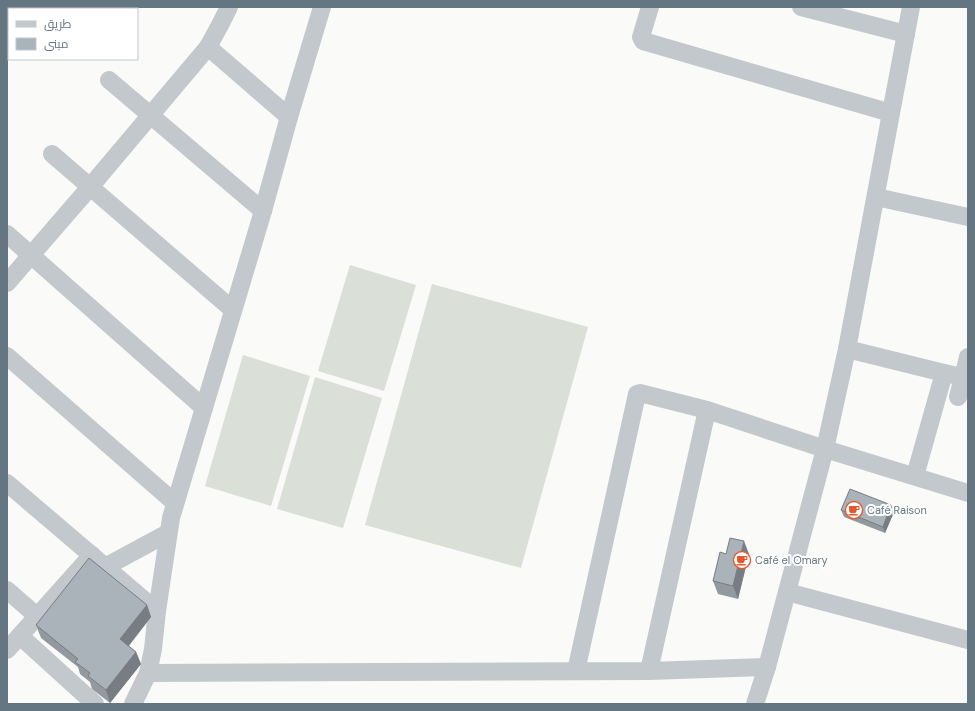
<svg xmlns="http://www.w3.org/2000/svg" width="975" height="711" font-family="'DM Sans',Cairo,sans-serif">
<rect width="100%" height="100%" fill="#fafaf8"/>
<g fill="#dadfd7">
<path d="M350,265l66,20 -32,106 -66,-20z"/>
<path d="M432,284l156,43 -67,241 -156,-43z"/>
<path d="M243,355l67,21 -39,130 -66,-20z"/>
<path d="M315,377l67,21 -39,130 -66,-19z"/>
</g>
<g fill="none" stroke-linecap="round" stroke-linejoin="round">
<g stroke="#c3c8cc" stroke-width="18">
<path d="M650,7l-9,30 2,4 248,72"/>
<path d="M801,7l105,27"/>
<path d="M208,47l81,70"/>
<path d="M109,80l154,131"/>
<path d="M52,154l181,156"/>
<path d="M876,197l92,20"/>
<path d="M7,234l197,174"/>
<path d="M7,283l83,-96 118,-140 12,-22 9,-18"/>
<path d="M847,349l97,24 19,4"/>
<path d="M7,356l168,147"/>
<path d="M958,397l10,-40"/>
<path d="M915,476l29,-103"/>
<path d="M7,483l150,128"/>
<path d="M105,567l63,-34"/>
<path d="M7,590l31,27"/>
<path d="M787,592l181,48"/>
<path d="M20,636l75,68"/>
<path d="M7,650l85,-95"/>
<path d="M576,671l61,-277 3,-1 67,17 118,39 143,44"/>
<path d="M649,671l58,-261"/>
<path d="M148,673l501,-2 118,-4"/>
<path d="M133,704l15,-31 5,-24 4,-38 14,-93 92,-307 26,-94 33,-110"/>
<path d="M755,704l12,-37 58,-218 22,-100 44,-236 20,-106"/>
</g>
</g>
<g fill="#929a9f">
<path d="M841,510l53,2 -9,21 -41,-16z"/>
<path d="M726,554h23l-11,45 -20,-5 -5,-13z"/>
<path d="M147,605l4,12 -22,29 7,6 5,12 -31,39 -18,-14 -2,-7 -10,-8 -2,-7 -37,-29 -5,-13z"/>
</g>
<g fill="#777d82">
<path d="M891,505l3,7 -9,21 -2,-6z"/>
<path d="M744,541l5,13 -11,45 -5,-13z"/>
<path d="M147,605l4,12 -27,34 -4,-12z"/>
<path d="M136,652l5,12 -31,39 -4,-13z"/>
</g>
<g fill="#aab3b9" stroke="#777d82">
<path d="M850,489l41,16 -8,22 -42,-17z"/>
<path d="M730,538l14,3 -11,45 -20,-5 7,-29 6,2z"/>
<path d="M89,558l58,47 -27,34 16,13 -30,38 -18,-14 2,-3 -15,-11 3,-3 -42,-34z"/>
</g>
<defs>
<g id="cafe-ring" transform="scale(0.9)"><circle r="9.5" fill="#fff" stroke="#e4572e" stroke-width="1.5"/><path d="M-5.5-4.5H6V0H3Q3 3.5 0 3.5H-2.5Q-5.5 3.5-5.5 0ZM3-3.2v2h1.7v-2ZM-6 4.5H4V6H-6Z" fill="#e4572e"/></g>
</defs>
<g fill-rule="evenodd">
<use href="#cafe-ring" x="854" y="510"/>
<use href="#cafe-ring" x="742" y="560"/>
</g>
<g text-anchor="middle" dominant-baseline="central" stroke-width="4" stroke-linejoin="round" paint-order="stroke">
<g font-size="11" fill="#657683" stroke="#fff" text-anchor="start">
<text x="867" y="510">Café Raison</text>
<text x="755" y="560">Café el Omary</text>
</g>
</g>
<rect width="975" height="711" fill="none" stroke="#657683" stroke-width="16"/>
<rect x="8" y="8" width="130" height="52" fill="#ffffff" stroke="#c1c8cd"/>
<rect x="16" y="21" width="20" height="6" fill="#c3c8cc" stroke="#c1c8cd"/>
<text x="44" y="28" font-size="12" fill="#657683">طريق</text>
<rect x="16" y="38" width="20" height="12" fill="#aab3b9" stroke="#c1c8cd"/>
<text x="44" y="48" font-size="12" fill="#657683">مبنى</text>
</svg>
